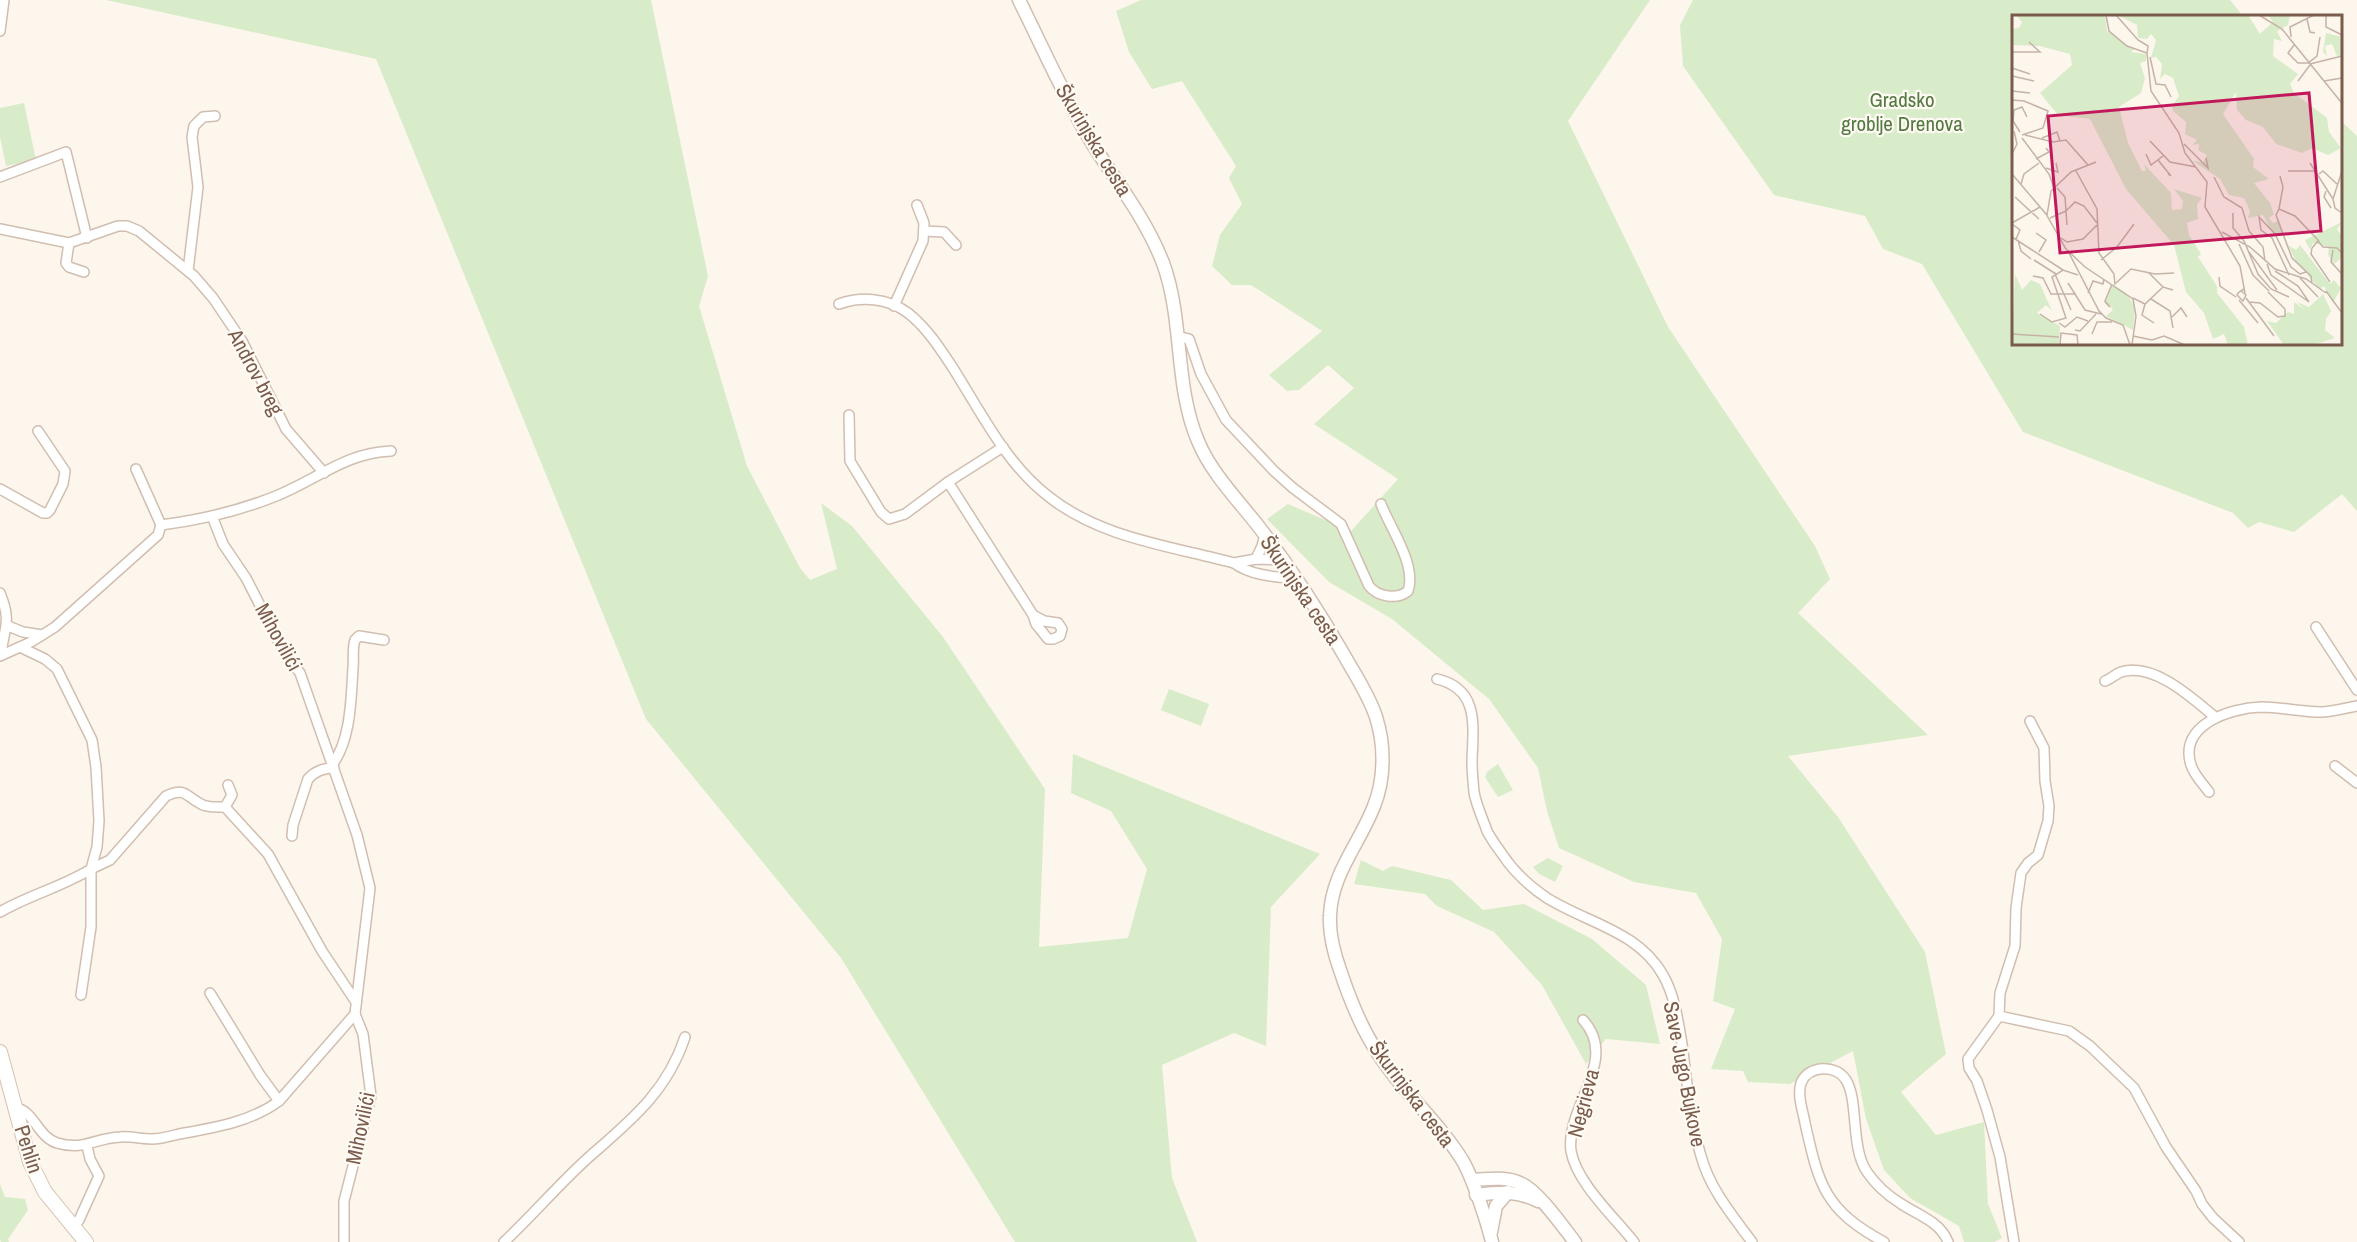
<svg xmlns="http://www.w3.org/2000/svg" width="2357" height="1242" font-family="'Archivo Narrow',sans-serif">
<rect width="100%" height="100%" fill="#fdf6ec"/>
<g fill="#d8ecc9">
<path d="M106,0h545l57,276 -9,30 48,160 53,102 10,12 27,-11 -16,-66 31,23 91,111 102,152 -6,158 89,-9 19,-69 -36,-58 -40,-18 2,-39 247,100 -49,53 -5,139 -32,-13 -72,32 10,113 25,64h-182l-174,-284 -195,-239 -270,-660z"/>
<path d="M1141,0h509l-82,121 100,206 147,219 15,33 -32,34 130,122 -140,21 50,61 87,135 21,102 -45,38 35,43 48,-13 4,82 14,34 -8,4h-30l-5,-16 -49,-28 -26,-28 -18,-51 -13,-68 -63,33 -42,-2 -5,-11 -32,-2 24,-60 -22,-8 9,-62 -26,-46 -62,-11 -75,-34 -12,-37 -9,-43 -49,-69 -97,-80 -63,-37 -62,-63 21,-15 63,27 47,-52 -84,-55 40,-36 -26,-23 -29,25 -12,1 -18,-16 53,-44 -71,-46h-19l-20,-19 8,-31 22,-31 -13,-26 7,-12 -54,-85 -30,8 -23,-37 -13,-41z"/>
<path d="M1693,0h537l13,16h-229v328h326l1,-223 16,15v375l-15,-17 -48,38 -35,-10 -11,6 -15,-15 -210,-81 -101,-168 -39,-15 -18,-33 -91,-21 -91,-129 -3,-41z"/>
<path d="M24,103l12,57 -30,6 -6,-29v-29z"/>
<path d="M1169,689l40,15 -8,22 -40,-16z"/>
<path d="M1498,764l15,26 -15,7 -13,-20 2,-5z"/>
<path d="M1548,858l15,8 -8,16 -16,-8 -6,-7z"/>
<path d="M1361,860l22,11 9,-5 59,14 32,30 41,-6 68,35 54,46 14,59 -54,-5 -20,25 -44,-79 -48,-53 -57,-26 -12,-12 -71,-10z"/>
<path d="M0,1184l5,13 20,2 3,11 -20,29 1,3h-8l-1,-2z"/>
</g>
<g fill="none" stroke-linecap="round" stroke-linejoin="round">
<g stroke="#d1beb0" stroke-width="12">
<g id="minor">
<path d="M0,31l4,-31"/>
<path d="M0,177l66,-25 21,86"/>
<path d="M0,229l69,14 49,-17h9l12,5 55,45 19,22 29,43 44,88 38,44"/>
<path d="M924,231l20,1 12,13"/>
<path d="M69,243l-3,20 3,4 15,5"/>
<path d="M188,271l10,-84 -6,-50 2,-11 9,-9 12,-1"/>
<path d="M839,304c23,-8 49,-6 69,9 18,14 31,34 43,52 29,45 54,98 97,131 52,42 123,50 186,67 17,13 43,14 64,16"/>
<path d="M894,306l29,-65 1,-18 -7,-18"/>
<path d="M1177,336l12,3 12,35 25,46 48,51 19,17 48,36 28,62c9,11 28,14 39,5 9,-26 -18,-63 -27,-87"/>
<path d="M849,415l1,46 31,51 8,7 16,-5 43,-32 55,-35"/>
<path d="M136,469l25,56"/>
<path d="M948,482l85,133 3,9 12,15h5l7,-3 2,-7 -4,-6 -14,-2 -11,-6"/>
<path d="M0,489l43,24h4l3,-3 13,-26 2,-13 -27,-40"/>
<path d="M212,516l11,28 23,34 39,76 15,19 57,162 13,53 -15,126 8,20 8,62 -27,105v41"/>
<path d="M1256,559l6,-13 3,-12"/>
<path d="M1234,563l22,-4 27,1"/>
<path d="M0,593c12,29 4,34 1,62"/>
<path d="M8,626l15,6 19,3"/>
<path d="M2316,627l41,63"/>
<path d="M0,656l31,-14 24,-15 103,-92 3,-10c39,-5 78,-14 115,-29 42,-17 69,-43 115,-45"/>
<path d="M1437,679c43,10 36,48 35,82 0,10 1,21 2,31 2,13 9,27 13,39 4,8 10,16 15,23 12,18 27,32 45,44 40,25 91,33 116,77 12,21 15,46 19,69 5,38 8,76 19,112 9,33 31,59 51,86"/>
<path d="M2105,681c5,-2 11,-7 16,-9 33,-10 71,26 94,45"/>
<path d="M332,765c19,-25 19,-66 21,-97 1,-9 -1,-20 2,-28l4,-4 25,4"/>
<path d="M2335,766l22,17"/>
<path d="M2209,792c-6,-8 -15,-17 -18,-27 -13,-40 39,-57 70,-58 20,0 40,5 60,5 12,0 24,-4 36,-6"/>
<path d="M225,807l7,-12 -4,-10"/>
<path d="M292,836l1,-11 15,-46c7,-8 15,-11 26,-11"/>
<path d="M0,912c29,-17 62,-25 91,-43l6,-22 2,-26 -3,-54 -4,-27 -35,-71 -12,-10 -25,-12"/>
<path d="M210,993l50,82 19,26"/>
<path d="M81,995l10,-68v-58l19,-9 56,-64c20,-9 19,0 35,8 6,4 17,3 24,3l43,47 54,97 34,51"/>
<path d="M1999,1016l1,-23 15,-47 1,-38 5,-35 7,-10 10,-8 10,-34 1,-15 -4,-25 -1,-33 -14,-27"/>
<path d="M1583,1020c37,40 -18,87 -12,131 5,31 44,67 63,91"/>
<path d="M16,1108c18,3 22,29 41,35 27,8 38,-5 63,-6 10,-1 21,2 32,2 9,0 19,-3 27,-5 34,-6 72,-12 100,-33l76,-87"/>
<path d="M73,1228l6,-8 20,-44 -9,-17 -3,-13"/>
<path d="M504,1242c29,-27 55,-58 85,-85 41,-36 78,-65 96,-120"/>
<path d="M1884,1242c-59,-32 -65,-56 -79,-119 -2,-12 -8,-27 -4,-40 7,-18 35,-19 45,-3 13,21 4,67 21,92 9,13 20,23 33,31 17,12 40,18 48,39"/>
<path d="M2014,1242l-14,-85 -13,-47 -10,-29 -8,-13 -1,-9 31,-43 70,15 21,15 44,42 32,59 30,44 6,13 11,14 26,24"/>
</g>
</g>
<g stroke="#d1beb0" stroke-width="15">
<g id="tertiary">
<path d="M1019,0c24,48 45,97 73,143 25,40 54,76 71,120 21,57 11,122 35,178 13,32 40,59 61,86 31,40 59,83 85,128 11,20 25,40 32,62 9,28 9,62 -2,89 -14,37 -43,68 -44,110 -1,18 4,37 10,54 9,27 19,53 34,77 25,42 65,74 90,116 10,19 23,58 28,79"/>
<path d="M1472,1180c16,-1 35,-4 50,4 16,7 41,43 53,58"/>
<path d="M1476,1195c22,-3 41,-5 62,6"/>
<path d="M1491,1232l5,-26 12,-14"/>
</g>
</g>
<g stroke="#d6c0b0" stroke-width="16">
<path id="secondary" d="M0,1052l30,110 15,30 41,50"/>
</g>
<use href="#minor" stroke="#fff" stroke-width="9"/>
<use href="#tertiary" stroke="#fff" stroke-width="12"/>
<use href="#secondary" stroke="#fff" stroke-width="14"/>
</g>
<g text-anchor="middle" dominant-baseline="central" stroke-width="4.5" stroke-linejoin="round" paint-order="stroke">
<g font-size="21" fill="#537a41" stroke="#fffaf3">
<text x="1902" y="99">Gradsko<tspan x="1902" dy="24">groblje Drenova</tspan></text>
</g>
<g font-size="21" fill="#7a5c4d" stroke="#fffaf3">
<text transform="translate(1094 140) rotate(59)">Škurinjska cesta</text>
<text transform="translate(256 372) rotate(62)">Androv breg</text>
<text transform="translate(1301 590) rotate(56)">Škurinjska cesta</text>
<text transform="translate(279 637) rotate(61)">Mihovilići</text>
<text transform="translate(1685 1074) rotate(79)">Save Jugo Bujkove</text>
<text transform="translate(1412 1094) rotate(53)">Škurinjska cesta</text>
<text transform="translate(1583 1103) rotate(-75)">Negrieva</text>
<text transform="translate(360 1128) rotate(-78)">Mihovilići</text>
<text transform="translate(29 1149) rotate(72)">Pehlin</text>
</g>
</g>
<g transform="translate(2012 15)">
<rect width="330" height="330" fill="#fdf6ec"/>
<path d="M4,0h89l2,16 27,19 -3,2 15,2v7l-6,2 5,15 -4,15 -22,14 9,36 14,28h4l-2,-7 27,29 1,17 10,-1 1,-8 -9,-12 28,9 -5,6 1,15 -11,4 2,12 12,19 -3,3 19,29v7l27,34 4,18h-20l-4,-11 -11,5 -9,-26 -18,-21 -12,-47 -48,-56 -36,-70 -32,-4 -18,-22 32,-28 -2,-11 -30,-8 -28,-1v-16l7,-1 3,-6zM106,0h130l12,19 13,-12 -5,-7h22l-2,10 -11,6 5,10 -8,-2 -1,17 25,18 -8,10 4,9 33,25 2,14 12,16 -13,7 -16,-7 -10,5 -26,-9 -13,-17 -17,-7 -9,-10 -1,-18 -13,22 31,45 -1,8 16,12 -15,4 16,20 4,11 -5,4 4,5 5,-2 4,13 -4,2 -7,-6 -8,-15 -15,3 2,-7 -6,-13 -15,-3 -9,-16 -27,-18 10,1 4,-7 -9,-5 1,-6 -7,1 5,-5 -12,-6 1,-12 -13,-11 -1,-5 7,-10 -6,-18 -8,-4 -5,5 2,-15 -6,-7 -5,1 5,-18 -5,-6 -4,5 -9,-1 -1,-13zM314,18l16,4v18l-5,1 -5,-12 -7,2 2,10 -4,-4zM330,207l-5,7 5,8 -2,22 -7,6 -5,-11 1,-7 -16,-4 -3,7 -5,-10zM276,230l8,5 4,-5 30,39 4,-4 7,8 -8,15 -9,-17 -4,3 -4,-4 -21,-25zM3,259l7,16 9,-10 9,4 12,27 -6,-6 -9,8 23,13 -1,19h-47zM100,269l14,9 9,14 -2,23 -27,-14 7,-6 -7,-9zM311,279l8,17 -5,8 -1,11 10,8 -22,7h-29l-17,-24 9,2 12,-11 6,2v-12l11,8 -8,-8 12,5z" fill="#d8ecc9"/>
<path fill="none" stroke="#c5b3a7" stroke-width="1.5" d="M94,0l3,16 18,15 20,7 4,38 28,42 6,20 22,29 -2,25 35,59 5,27M104,0l22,25 10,6 -1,8M247,0l23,14 59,73M314,0v12l16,8M295,4l3,13 5,1M279,22l-1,-10 24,-12M283,29l-7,9 10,10h10l9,-7 3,-19M0,37h28l-11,-10M138,42l6,27 9,1 6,12M298,49l32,-8M0,53l18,6M0,61l22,5M286,66l12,-16M312,66l18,-3M0,76l18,2M330,82v20M0,85l12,1 24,10 -5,17 -21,7M8,117l-7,-11 1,-11 8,-3 5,10M13,120l28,7 13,-2 22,25M10,123l27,36 5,14M30,123l15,-6 3,9M138,126l20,21 26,5M172,129l24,24 -2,-10M0,139l5,-10 -3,-13M134,139l5,11 12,-9M24,144l13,-7 -3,-4M146,145l13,16 -3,-2M298,148l23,36M34,153l12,4 -2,-9M64,156l21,38 2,44 15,21 1,11M276,156h28M330,156l-9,28 2,9 7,5M0,159l34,40 20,35 19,18 48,32 3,17 -4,29M307,159l4,-3 14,13M202,162l10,20 18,11 7,23 14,16 2,14M9,169l3,-10 15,-11M314,176l-2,6 7,11M3,182l24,22M267,194l4,-22 -3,-11M221,198v15l11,13 14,33 13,15 18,8M35,200l4,-24 20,-19 25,-10M38,203l16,-7 -1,-14 -8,-9M0,208l28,-16M0,209l8,6 -4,9M55,210l-1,-14 9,-9 9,4 13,17M210,217l28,15 25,22 31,10 20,14M24,218l10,7 -7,12M0,222l51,33M49,223l6,4 16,-3 14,-14M6,225l3,11 10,8M227,229l14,31 16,16M321,235l-2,12 11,12M237,237l28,38M57,238l30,58 7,7 17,7 7,20M22,245l22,14M89,245l16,-13 17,-23M255,249l4,11 38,27 -11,-16 -23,-15M137,258l14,14M43,259l16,36M277,260l-17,-37 -11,-8 -2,-13 16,17 16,33 9,7 6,-2M21,261l10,2 8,16h25M207,262l1,9 16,11M288,263l18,19M318,267l-19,-28 1,-6 6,-7 5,6 14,1 4,4M56,268l17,27 16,4M104,268l15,-14 24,5 19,-1M300,269l-1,-8 -19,-18 -16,-43 3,-6 16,7 24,25M229,276l5,4 -3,6 -6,-6 2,-3 5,-3M314,276l16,22M76,278l5,-12 10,3 1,-5M121,283l12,6 18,-17 10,3M234,283l28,38M139,284l19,12 3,17M227,285l19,23M93,287l5,5 -5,-6 7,-17M237,287l11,1 18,14 7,-1v-7l-17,-17M133,289l-3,11 12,8M28,299l12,8 14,-4 -14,-41 11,-7 15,5M160,302l9,-9 6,9M47,308l6,4 12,-10 11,4M63,315l5,1 16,-17M0,319l47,3M80,319l5,-12h15M121,321l19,4 12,-4 21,9M48,330l1,-12 16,2 1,10"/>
<path fill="#c2185b" fill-opacity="0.15" stroke="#c2185b" stroke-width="3" d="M297,78l12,138 -261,22 -12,-137z"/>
<rect width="330" height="330" fill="none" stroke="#7a5c4d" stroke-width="3"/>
</g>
</svg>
